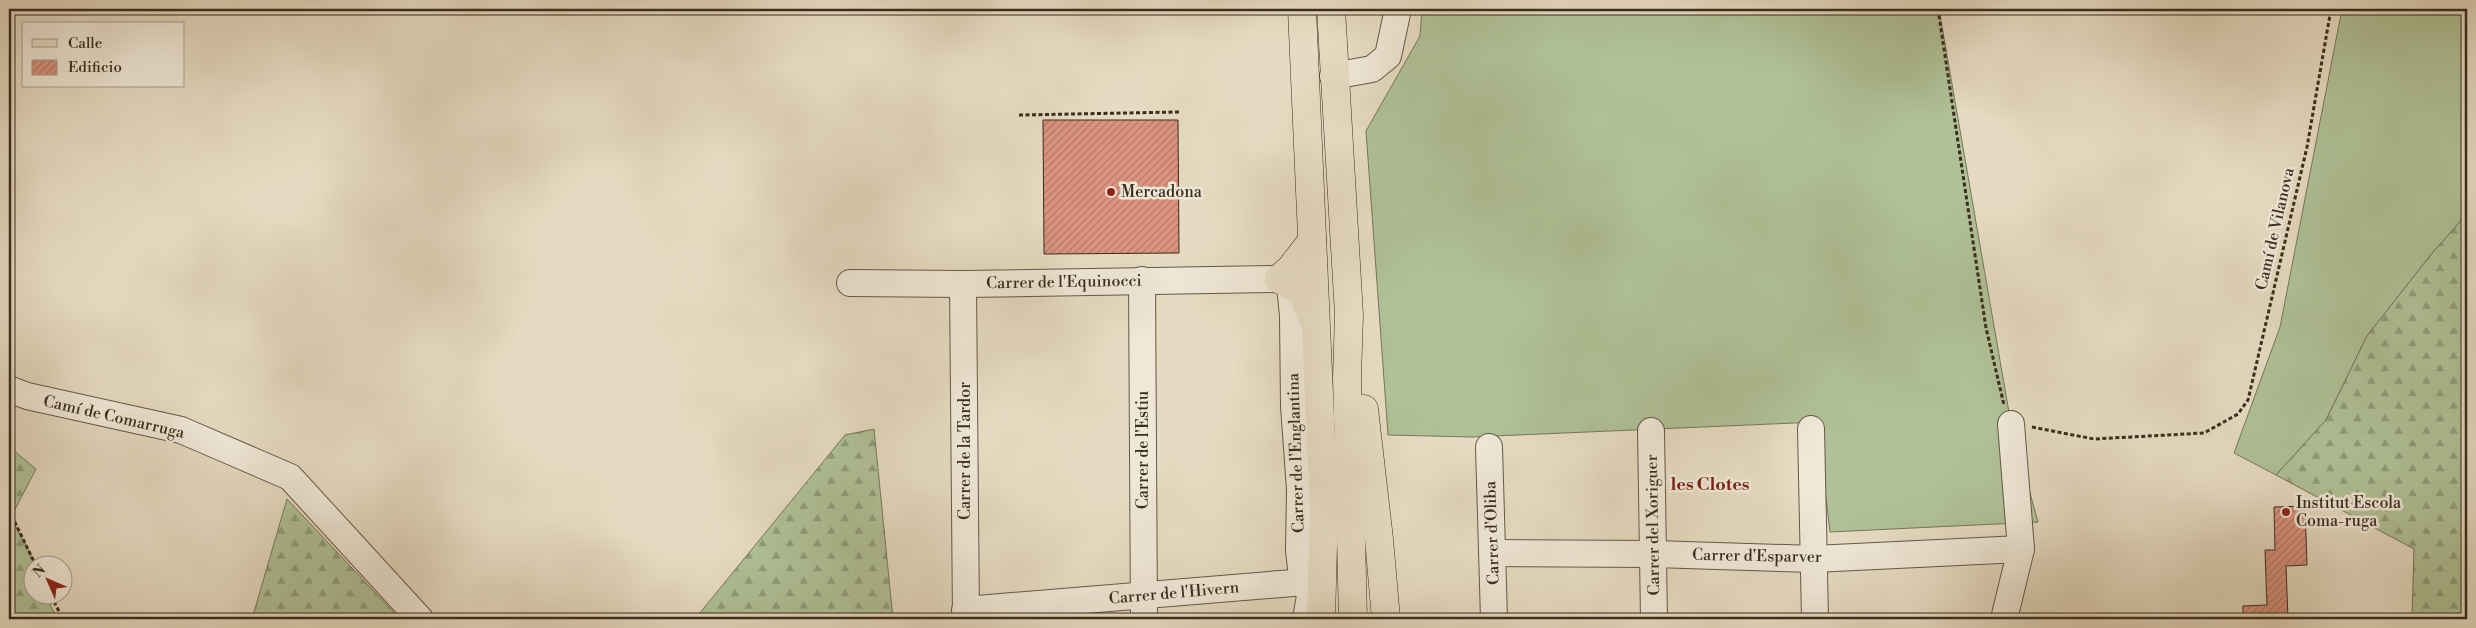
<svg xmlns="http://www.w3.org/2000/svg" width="2476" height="628" font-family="'Libre Bodoni',serif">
<defs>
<pattern id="forest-firs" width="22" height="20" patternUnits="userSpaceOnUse" patternTransform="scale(1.25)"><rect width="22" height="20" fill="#b0c197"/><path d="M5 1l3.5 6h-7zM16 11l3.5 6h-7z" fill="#909d7b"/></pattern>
<pattern id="building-hatch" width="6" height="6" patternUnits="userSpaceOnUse" patternTransform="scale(1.25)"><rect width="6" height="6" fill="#dc9480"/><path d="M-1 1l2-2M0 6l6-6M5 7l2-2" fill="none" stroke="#b37968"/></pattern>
</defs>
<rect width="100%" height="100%" fill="#e6dbc2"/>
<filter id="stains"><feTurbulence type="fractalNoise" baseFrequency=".004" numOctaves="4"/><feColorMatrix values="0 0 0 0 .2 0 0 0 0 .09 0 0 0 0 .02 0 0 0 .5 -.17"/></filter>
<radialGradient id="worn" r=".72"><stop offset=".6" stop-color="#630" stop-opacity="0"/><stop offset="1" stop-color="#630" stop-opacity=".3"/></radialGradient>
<g fill="#b0c197" stroke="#75775b">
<path d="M1422,9h517l72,415 27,98 -208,10 -13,-110 -345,15 -84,-2 -22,-304 54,-95z"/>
<path d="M2342,9h125v199l-7,14 -27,30 -66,84 -41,84 -50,55 -42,-22 46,-126z"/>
</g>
<g fill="url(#forest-firs)" stroke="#75775b">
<path d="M2467,208v411h-55l2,-70 -138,-74 50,-55 41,-84 66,-84 27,-30z"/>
<path d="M9,405l2,1 2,44 23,19 -25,48 25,48 -4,1v30h14l11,23h-48z"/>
<path d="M874,429l19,190h-198l150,-184z"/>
<path d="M287,499l113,120h-148z"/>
</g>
<g fill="url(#building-hatch)" stroke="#3a2d1f">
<path d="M1043,120h135l1,133 -135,1z"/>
<path d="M2305,506l2,59 -21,1 2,53h-45v-13l24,-1 -2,-55h10l-1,-43z"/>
</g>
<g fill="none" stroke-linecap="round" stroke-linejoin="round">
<g stroke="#655848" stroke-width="28">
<g id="minor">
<path d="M1333,76l39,-7 16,-13 10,-47"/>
<path d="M1142,280l2,339"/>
<path d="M850,283l113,1 316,-5"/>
<path d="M963,284l3,335"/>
<path d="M1290,285l3,31 1,90 6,83 -1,62 2,17 9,28 -4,23"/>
<path d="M9,389l18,7 154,34 109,47 130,142"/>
<path d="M1811,429l4,190"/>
<path d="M1651,431l3,188"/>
<path d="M1489,447l5,172"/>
<path d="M1493,553l161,1 160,5 207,-10"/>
<path d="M965,610l340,-28"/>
<path d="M2004,619l17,-70 -10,-125"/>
</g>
</g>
<g stroke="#3a2d1f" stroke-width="29">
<g id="major">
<path d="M1302,9l22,499 -3,111"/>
<path d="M1331,9l18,306 -2,62 6,242"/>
<path d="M1312,241l-21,27 -12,11 23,13 10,26"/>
<path d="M1364,409l15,130 7,80"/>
</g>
</g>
<g stroke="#3a2d1f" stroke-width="3" stroke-dasharray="4 2.5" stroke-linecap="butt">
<path d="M1938,9l48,319 18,77"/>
<path d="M1019,115l160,-3"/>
<path d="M2032,427l62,12 110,-6 34,-19 10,-14 59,-253 24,-138"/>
<path d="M9,510l27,56"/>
<path d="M51,596l12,23"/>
</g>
<use href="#minor" stroke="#efe8d7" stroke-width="26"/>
<use href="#major" stroke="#e6dbc2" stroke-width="28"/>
</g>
<g fill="#8f2418" stroke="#efe8d7" stroke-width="2">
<circle cx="1111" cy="192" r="5"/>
<circle cx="2286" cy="512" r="5"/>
</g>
<g text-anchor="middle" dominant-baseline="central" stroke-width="5" stroke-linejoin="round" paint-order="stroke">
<g font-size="16" fill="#3a2d1f" stroke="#efe8d7" text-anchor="start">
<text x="1121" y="192">Mercadona</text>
<text x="2296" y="503">Institut Escola<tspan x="2296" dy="18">Coma-ruga</tspan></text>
</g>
<g font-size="16" fill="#3a2d1f" stroke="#efe8d7">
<text transform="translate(2275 229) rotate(-77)">Camí de Vilanova</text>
<text transform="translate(1064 282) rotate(-1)">Carrer de l'Equinocci</text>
<text transform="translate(114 417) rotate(13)">Camí de Comarruga</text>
<text transform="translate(1143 450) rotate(-90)">Carrer de l'Estiu</text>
<text transform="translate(965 451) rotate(-90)">Carrer de la Tardor</text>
<text transform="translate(1296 453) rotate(-92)">Carrer de l'Englantina</text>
<text transform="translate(1653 525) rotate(-91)">Carrer del Xoriguer</text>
<text transform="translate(1492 533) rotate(-92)">Carrer d'Oliba</text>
<text transform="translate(1757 556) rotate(1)">Carrer d'Esparver</text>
<text transform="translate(1174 593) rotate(-5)">Carrer de l'Hivern</text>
</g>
<g font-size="18" font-weight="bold" fill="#7a1f14" stroke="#efe8d7">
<text x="1710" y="484">les Clotes</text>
</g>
</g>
<rect width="2476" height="628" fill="none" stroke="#e6dbc2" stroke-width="30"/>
<rect x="10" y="10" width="2456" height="608" fill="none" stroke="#3a2d1f" stroke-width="2.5"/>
<rect x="15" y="15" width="2446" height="598" fill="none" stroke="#3a2d1f"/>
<rect x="22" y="22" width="162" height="65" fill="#efe8d7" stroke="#a79d8d"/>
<rect x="32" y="39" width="25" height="8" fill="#e6dbc2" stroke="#a79d8d"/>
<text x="68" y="48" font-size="15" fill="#3a2d1f">Calle</text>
<rect x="32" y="60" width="25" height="15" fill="url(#building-hatch)" stroke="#a79d8d"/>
<text x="68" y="72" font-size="15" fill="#3a2d1f">Edificio</text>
<g transform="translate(48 580) rotate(315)"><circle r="24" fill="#efe8d7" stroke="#a79d8d"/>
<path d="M0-4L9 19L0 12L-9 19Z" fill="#8f2418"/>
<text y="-8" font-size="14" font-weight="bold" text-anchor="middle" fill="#3a2d1f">N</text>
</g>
<rect width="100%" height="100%" filter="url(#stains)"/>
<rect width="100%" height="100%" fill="url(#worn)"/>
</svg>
